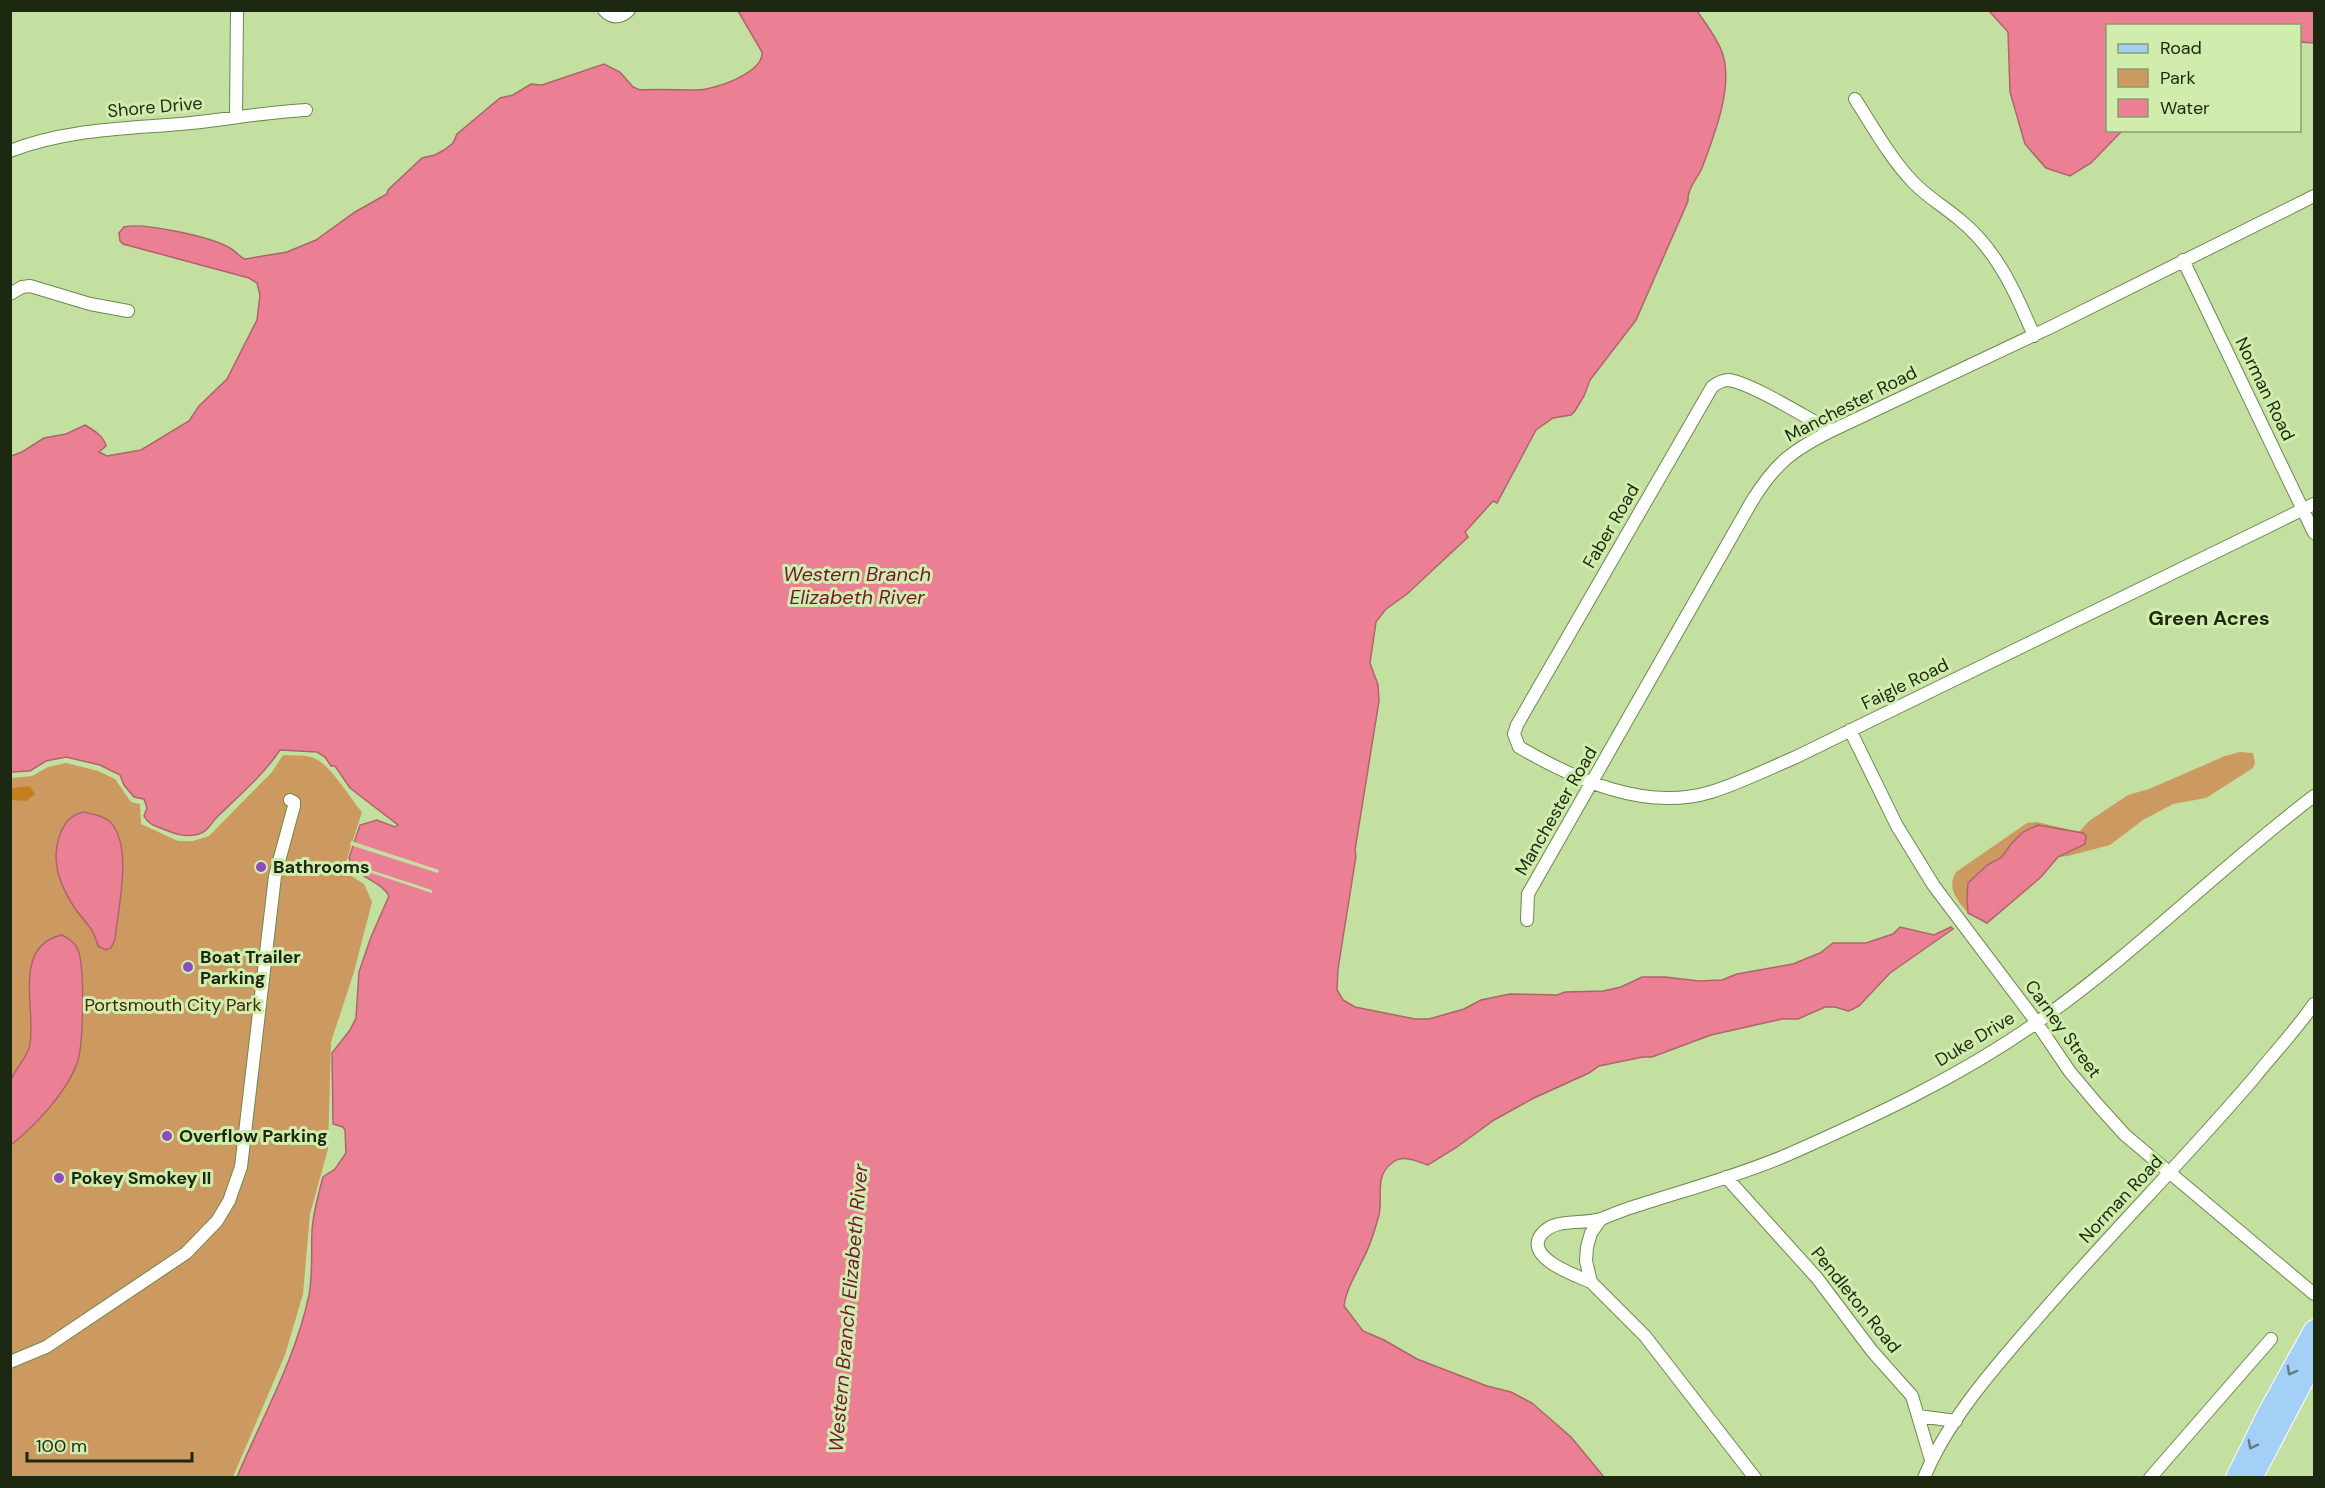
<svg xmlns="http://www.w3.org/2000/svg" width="2325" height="1488" viewBox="0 0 2325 1488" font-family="'DM Sans',sans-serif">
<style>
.green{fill:#cc9960}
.forest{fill:#c67f1f}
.water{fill:#eb7f94;stroke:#ad656c;stroke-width:1.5}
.pier{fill:#c3e0a1}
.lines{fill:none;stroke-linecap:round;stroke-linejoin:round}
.minor-casing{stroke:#6e884d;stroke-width:14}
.primary-casing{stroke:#fff;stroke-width:22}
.minor{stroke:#fff;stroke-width:12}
.primary{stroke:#a4d0f8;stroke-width:20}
.oneway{stroke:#607c84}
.poi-dot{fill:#8e4abf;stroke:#d0edae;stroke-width:2}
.labels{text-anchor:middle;stroke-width:6;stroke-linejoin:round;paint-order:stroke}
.street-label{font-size:18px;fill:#1d2810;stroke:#d0edae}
.poi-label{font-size:18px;font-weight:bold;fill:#1d2810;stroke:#d0edae;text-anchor:start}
.park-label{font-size:18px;fill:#442801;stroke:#d0edae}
.water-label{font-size:20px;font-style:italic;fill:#751433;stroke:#d0edae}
.neighbourhood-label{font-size:20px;font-weight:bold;fill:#1d2810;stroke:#d0edae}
</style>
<rect width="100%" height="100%" fill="#c3e0a1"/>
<!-- green -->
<path class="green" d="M2240,752L2253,753L2255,763L2253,768L2206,798L2173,804L2143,820L2110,845L2068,856L2058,857L2085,844H2011L2002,857L1996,859L1967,897L1968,913C1958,901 1946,889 1956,872L2027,823L2037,822L2079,832L2089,821L2128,795L2149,789L2225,756Z
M283,755C293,756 308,754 316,759C331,766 350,798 362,812L345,865L348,874L364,884L372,902L354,972L331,1042L328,1149L310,1214L303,1294L285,1355L233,1477H11V778L32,776L48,767L66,763L98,771L115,779L131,802L140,804L141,824L178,841H193L209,836L272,772Z"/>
<!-- forest -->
<path class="forest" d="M30,786L35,794L26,801L11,800V788Z"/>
<!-- water -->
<path class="water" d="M738,11H1697C1706,24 1718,39 1723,55C1733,88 1714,136 1702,168C1697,179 1687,189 1688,201L1636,320L1590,380L1584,396L1575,411L1571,415L1553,418L1536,430L1497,503L1493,501L1465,532L1468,537L1407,594L1385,610L1376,622L1370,663L1378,685L1379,701L1355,850L1356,856L1338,969L1337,990L1343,1000L1355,1007L1415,1019H1429L1464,1009L1481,1000L1510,994L1557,995L1565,992L1603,991L1621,987L1642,977H1665L1699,981L1722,980L1737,974L1793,964L1820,953L1833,943H1866L1893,934L1900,927L1934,935L1951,927L1953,929L1890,973L1859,1006L1851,1010L1848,1011L1835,1007H1825L1798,1019H1782L1711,1035L1652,1057H1643L1599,1066L1589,1073L1534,1098L1494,1120L1457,1147L1428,1165C1416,1161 1403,1154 1392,1163C1374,1176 1383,1197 1379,1215C1375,1230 1369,1249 1361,1263C1354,1278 1346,1290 1344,1306L1363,1331L1384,1340L1417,1359L1487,1386L1511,1392L1532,1403L1571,1437L1604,1477H237C262,1418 296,1358 309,1295C313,1274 311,1252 312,1231C313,1213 318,1195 323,1177L335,1169L346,1153L345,1130L343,1127L333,1124L332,1053L350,1030L356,1018L359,972L371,937L389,896C381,880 353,877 349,858L360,825L377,820L395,827L398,825L350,788L335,766H331L325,757L317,752L280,750C264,774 240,795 219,815C212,821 208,832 199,834C186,838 175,834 163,829C155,826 148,824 144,816L147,808L144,799L134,797L124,785L120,775L100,765L66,757L46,761L30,771L11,772V456L22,452L44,438L66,434L85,425C93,430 104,436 106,446L99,452L107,456L141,450L189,421L199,406L227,379L257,320L260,295L257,283L249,278L123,244L120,241L119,233L124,227C143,222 212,237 230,248C236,251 239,257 245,259L287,252L316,240L355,212L387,194L388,190L422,158L435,155L444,150L453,143L457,134L500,98L513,95L531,84L542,85L604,64L620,72L633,87L640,90C659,89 678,90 697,90C714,90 764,73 762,52Z
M1989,11H2314V43L2300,42V26H2108V130L2122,131L2091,163L2070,176L2046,168L2025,144L2010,92L2008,32Z
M83,812C92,814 102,815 109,821C134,844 118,908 115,939L111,948L106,950L98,946C93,926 84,922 74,907C60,885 51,863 59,837C64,823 69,816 83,812Z
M2038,825L2083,833L2086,836L2085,844L2058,857L2041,877L1987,923L1968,913L1967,897L1968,883L1987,865L2002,857L2011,844L2023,832Z
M62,935C67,938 73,941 76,946C86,959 83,1043 78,1060C69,1090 35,1126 11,1145C10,1133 8,1089 11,1080C15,1068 28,1058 30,1044C36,1008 12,946 62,935Z"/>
<!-- pier -->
<path class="pier" d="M351,841L439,870L438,873L350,845Z
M346,862L432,890V893L347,865Z"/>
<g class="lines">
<!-- minor casing -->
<g class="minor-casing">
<path id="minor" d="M604,10C612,19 621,18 629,10
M1855,99C1873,127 1890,158 1913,182C1927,197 1945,207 1960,220C1997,250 2016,293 2034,336
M236,117L237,10
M10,151C69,128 130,129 191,123C229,119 267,112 306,110
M2183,260L2314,533
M10,294L22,287L30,286L90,304L128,311
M1831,431C1807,418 1753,384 1729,380C1722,380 1717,383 1712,387L1517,725L1514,734L1519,747C1574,779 1645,812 1711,792C1740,783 1768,769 1796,757L2314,504
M1850,730L1897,826L1934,886L2032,1016L2070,1072L2097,1104L2125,1135L2314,1294
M1527,920L1528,894L1752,501C1775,464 1791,451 1831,431L2051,327L2314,196
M1726,1177L1817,1278L1872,1351L1912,1396L1931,1460
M1601,1219L1591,1233L1587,1247L1586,1261L1591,1282L1645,1336L1755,1478
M1591,1282C1577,1276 1524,1258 1541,1235C1554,1217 1583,1225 1601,1219C1612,1215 1622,1210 1633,1207C1685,1190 1738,1176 1787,1155C1873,1117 1959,1077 2036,1023C2134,955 2219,868 2314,796
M10,1362L46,1347L186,1253L217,1221L229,1201L241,1167L275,876L294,806V802L290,800
M1918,1416L1956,1421
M1924,1478C1946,1422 1995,1367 2034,1322C2105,1239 2183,1161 2254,1078C2274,1053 2296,1030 2314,1004
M2150,1478L2271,1339"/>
</g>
<!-- primary casing -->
<g class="primary-casing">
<path id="primary" d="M2236,1478L2268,1413L2314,1330
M2252,1478L2314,1360"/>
</g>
<!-- minor -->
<use href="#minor" class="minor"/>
<!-- primary -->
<use href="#primary" class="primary"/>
</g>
<!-- one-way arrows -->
<defs><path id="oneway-chevron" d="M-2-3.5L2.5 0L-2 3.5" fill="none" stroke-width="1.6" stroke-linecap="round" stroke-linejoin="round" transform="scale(1.5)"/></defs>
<g class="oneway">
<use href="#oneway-chevron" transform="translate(2291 1371) rotate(119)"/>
<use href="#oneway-chevron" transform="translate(2252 1445) rotate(117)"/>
</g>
<!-- markers -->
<g class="poi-dot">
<circle cx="261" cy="867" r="6"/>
<circle cx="188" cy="967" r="6"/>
<circle cx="167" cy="1136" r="6"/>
<circle cx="59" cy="1178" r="6"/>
</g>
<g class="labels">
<!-- street labels -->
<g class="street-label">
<text transform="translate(155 107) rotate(-5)" y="6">Shore Drive</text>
<text transform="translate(2265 389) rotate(64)" y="6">Norman Road</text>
<text transform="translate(1851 404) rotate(-27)" y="6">Manchester Road</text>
<text transform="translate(1611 526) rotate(-60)" y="6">Faber Road</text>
<text transform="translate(1905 684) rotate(-26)" y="6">Faigle Road</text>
<text transform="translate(1556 811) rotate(-60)" y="6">Manchester Road</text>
<text transform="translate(2063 1029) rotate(54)" y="6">Carney Street</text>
<text transform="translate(1975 1039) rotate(-31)" y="6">Duke Drive</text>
<text transform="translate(2121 1199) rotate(-47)" y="6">Norman Road</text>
<text transform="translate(1856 1300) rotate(51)" y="6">Pendleton Road</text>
</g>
<!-- poi labels -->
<g class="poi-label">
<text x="273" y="873">Bathrooms</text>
<text x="200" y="963">Boat Trailer<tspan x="200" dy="21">Parking</tspan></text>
<text x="179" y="1142">Overflow Parking</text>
<text x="71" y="1184">Pokey Smokey II</text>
</g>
<!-- park labels -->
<g class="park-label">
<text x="173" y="1011">Portsmouth City Park</text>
</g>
<!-- water labels -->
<g class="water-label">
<text x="857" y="581">Western Branch<tspan x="857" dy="23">Elizabeth River</tspan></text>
<text transform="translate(848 1308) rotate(-85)" y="7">Western Branch Elizabeth River</text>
</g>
<!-- neighbourhood labels -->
<g class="neighbourhood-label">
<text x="2209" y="625">Green Acres</text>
</g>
</g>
<!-- border -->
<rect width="2325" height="1488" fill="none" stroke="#1d2810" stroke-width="24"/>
<!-- legend -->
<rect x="2106" y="24" width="195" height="108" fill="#d0edae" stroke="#889e6f" stroke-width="1.5"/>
<rect x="2118" y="44" width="30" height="9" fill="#a4d0f8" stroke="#889e6f" stroke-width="1.5"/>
<text x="2160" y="54" font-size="18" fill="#1d2810">Road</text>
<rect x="2118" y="69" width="30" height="18" fill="#cc9960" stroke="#889e6f" stroke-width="1.5"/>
<text x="2160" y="84" font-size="18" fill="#1d2810">Park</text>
<rect x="2118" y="99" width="30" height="18" fill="#eb7f94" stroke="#889e6f" stroke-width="1.5"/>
<text x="2160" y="114" font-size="18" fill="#1d2810">Water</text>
<!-- scale -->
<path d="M27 1452v9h165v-9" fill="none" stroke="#1d2810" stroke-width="3"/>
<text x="36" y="1452" font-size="18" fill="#1d2810" stroke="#d0edae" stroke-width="4.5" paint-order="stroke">100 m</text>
</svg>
